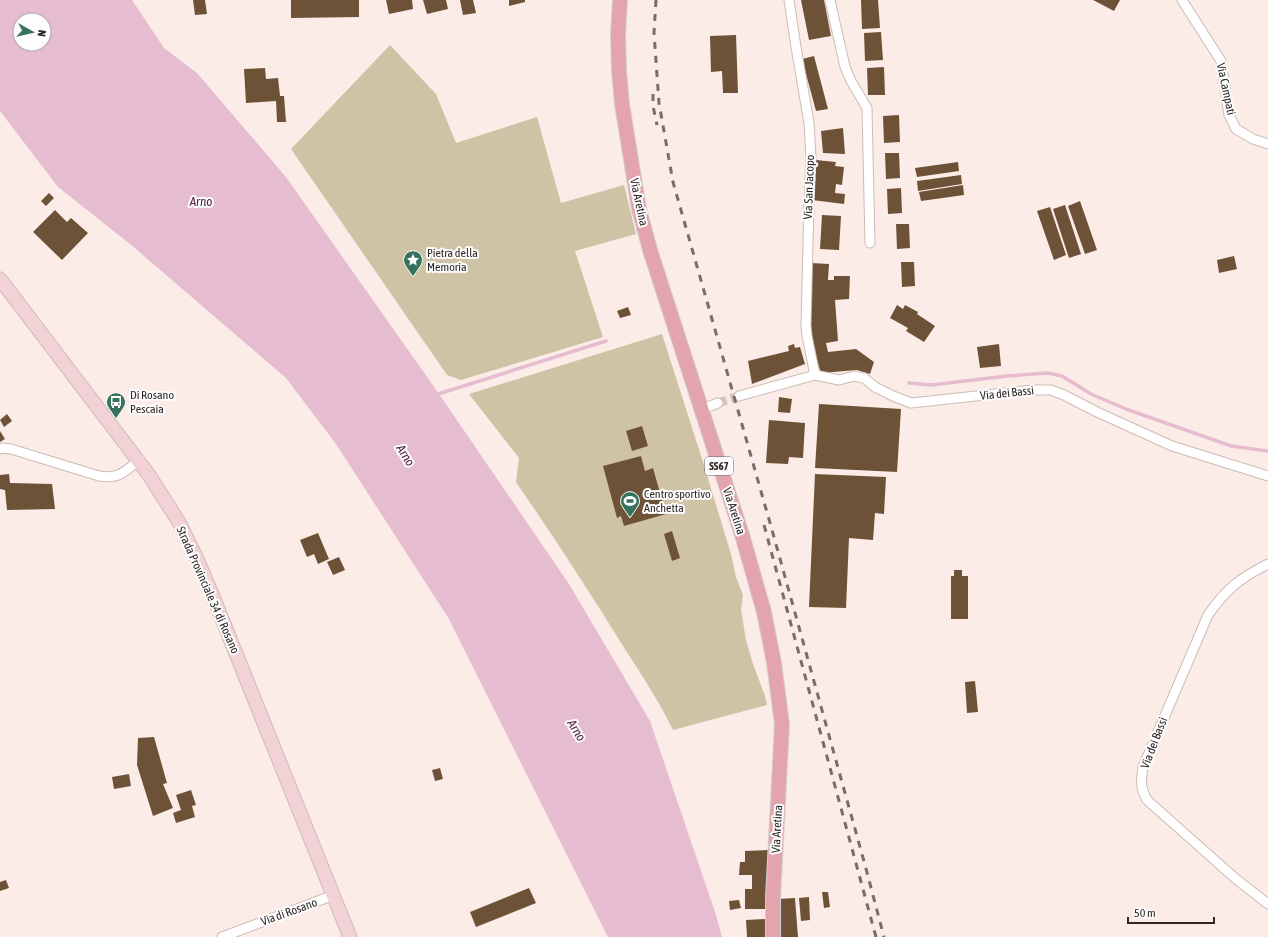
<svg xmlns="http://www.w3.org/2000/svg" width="1268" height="937" viewBox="0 0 1268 937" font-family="'Asap Condensed',sans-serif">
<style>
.green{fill:#cfc3a5}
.water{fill:#e6bcd1;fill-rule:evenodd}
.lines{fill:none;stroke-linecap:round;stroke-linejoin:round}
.stream{stroke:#e6bcd1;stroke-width:3.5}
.building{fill:#6e5238}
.street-tunnel{stroke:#d3c5c0;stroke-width:9;stroke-dasharray:9 4.5;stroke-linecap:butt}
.street-casing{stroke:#cebbb4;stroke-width:11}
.secondary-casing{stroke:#cebbb4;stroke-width:15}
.primary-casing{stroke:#d1cfcf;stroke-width:16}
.street{stroke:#fff;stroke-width:9}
.secondary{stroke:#f2d2d6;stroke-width:13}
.primary{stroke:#e4a4ad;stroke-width:14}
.rail{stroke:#786d6a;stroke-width:3;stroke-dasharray:7 7;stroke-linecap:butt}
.labels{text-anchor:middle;stroke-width:4;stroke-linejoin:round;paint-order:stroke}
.shield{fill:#fdfdfd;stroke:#6d6766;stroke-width:1}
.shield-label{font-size:11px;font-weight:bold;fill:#2f2725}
.street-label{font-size:12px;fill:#2f2725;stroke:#fdfdfd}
.poi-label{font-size:12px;fill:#2f2725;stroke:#fdfdfd;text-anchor:start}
.water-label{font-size:13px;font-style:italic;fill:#582542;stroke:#fdfdfd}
</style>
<rect width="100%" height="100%" fill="#fcece7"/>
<!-- green -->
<path class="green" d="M390,45L436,94L456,143L537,117L561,203L624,185L636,234L575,251L603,337L461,380L447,375L291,149Z
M662,334L703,462L731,554L736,577L743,595L741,610L746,640L753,664L765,696L767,705L673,730C659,701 641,674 623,646C589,591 553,536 516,482L519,458L469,394Z"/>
<!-- water -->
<path class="water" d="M0,0H132L164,48L197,73L286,177L437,391L569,584L650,721L716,915L722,937H608L449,619L336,444L286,378L130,244L58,187L0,111ZM20,20H44V44H20Z"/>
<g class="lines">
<!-- stream -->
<path class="stream" d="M909,383L931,385L1007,376L1048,373L1062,376L1091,394L1126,409L1231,446L1268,451
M435,395L606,341"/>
</g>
<!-- building -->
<path class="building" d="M193,0H205L207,14L195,15Z
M291,0H359V17L291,18Z
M386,0H412L413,9L389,14Z
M423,0H446L448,9L427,14Z
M460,0H473L476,13L463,15Z
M509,0H525V2L509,6Z
M801,0H824L831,36L809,40Z
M861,0H878L880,28L862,29Z
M1093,0H1120L1114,11Z
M881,32L883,60L865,61L864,33Z
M736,35L738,93H723L722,71L711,72L710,36Z
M814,56L828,109L816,111L802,59Z
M884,67L885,95H868L867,68Z
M265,68L266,79L278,78L280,96H284L286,122H277L276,101L246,103L244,69Z
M899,115L900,142L884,143L883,116Z
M843,128L845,154L823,153L821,131Z
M885,153H899L900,178L886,179Z
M816,160L836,162L835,166L844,167L842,185L836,184L835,193L845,194L844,204L812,200Z
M958,162L959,171L917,177L915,168Z
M961,175L962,184L918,191L917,181Z
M963,185L964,195L921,201L919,192Z
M901,188L902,213L888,214L887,189Z
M49,193L54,198L46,206L41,201Z
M1080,201L1097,250L1085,254L1068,206Z
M1065,205L1081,254L1069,258L1053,209Z
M1050,207L1066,255L1054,260L1037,211Z
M55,210L67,222L71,218L88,233L62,260L33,232Z
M822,215L841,216L839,250L820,249Z
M896,224H909L910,248L897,249Z
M1234,256L1237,269L1219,273L1217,260Z
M901,262H914L915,286L902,287Z
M811,263L829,264L828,280H834V276H850L849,299L835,300L838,341L826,343L828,352L856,349L874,362L870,374L857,370L821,373L809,335Z
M897,305L903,309L905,305L918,312L917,314L935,326L924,342L906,331L908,328L890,318Z
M628,307L631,315L620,318L617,311Z
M794,344L795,348L800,347L805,364L752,384L748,361L789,351L788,346Z
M999,344L1001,366L980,368L977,347Z
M779,397L792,399L790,413L778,412Z
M819,404L901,409L897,472L815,468Z
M7,414L12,421L4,427L0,420Z
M769,420L805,423L803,458L789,457L788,464L766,463Z
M642,426L648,446L632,451L626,431Z
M0,431L5,439L0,442Z
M641,456L645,471L653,468L666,514L624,526L621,516L617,518L603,466Z
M9,474L10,483L52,484L55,509L7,510L5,490L0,489V475Z
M815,474L886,477L884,514L875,513L873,540L849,538L846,608L809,607Z
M672,531L680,558L672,561L664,534Z
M318,533L329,559L318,564L314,554L307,557L300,540Z
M339,557L345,570L333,575L327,562Z
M954,570H962V576H968V619H951V576H954Z
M975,681L978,712L967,713L965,682Z
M154,737L167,783L163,784L173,808L153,816L137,765L138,738Z
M440,768L443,779L435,781L432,770Z
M129,774L131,786L114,789L112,777Z
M191,790L196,805L192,806L195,817L176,823L173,813L181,810L176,795Z
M770,850L768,909H745V889H752V875H739L740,862H745V851Z
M6,880L9,888L0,891V882Z
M529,888L536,903L476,927L470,912Z
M822,892H828L830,907L824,908Z
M809,897L810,920L801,921L799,898Z
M795,898L798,937H778V899Z
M739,900L741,908L730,910L729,901Z
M765,919V937H747L746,920Z"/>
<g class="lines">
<!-- street-tunnel -->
<path class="street-tunnel" d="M718,403L739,396"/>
<!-- street casing -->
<g class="street-casing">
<path id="street" d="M789,0L796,47L809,123L811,158L809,203L806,325L807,336L815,375
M830,0L845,67L851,81L867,108L870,243
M1182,0L1221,61L1229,115L1236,129L1253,139L1268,144
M739,396L815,375L839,380L854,376L864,378L875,387L893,396L911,403L1032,390H1051L1064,395L1097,412L1172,446L1268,476
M702,409L718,403
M0,449L2,448L11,449L99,476C119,479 123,473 138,461
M1268,564C1240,578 1226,589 1208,615L1143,767C1141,781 1140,787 1147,800L1236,879L1268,904
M222,937L334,895"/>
</g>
<!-- secondary casing -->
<g class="secondary-casing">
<path id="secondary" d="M0,279L149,475L180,524L197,559L212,594L350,937"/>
</g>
<!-- primary casing -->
<g class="primary-casing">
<path id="primary" d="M620,0L618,35L619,70L622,104L639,209L650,250L743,538L764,612L774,663L782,724L773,898V937"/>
</g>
<!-- street -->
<use href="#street" class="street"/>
<!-- secondary -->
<use href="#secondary" class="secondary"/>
<!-- primary -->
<use href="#primary" class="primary"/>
<!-- rail -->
<path class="rail" d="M656,0L654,33L659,103L673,182L772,530L865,865L884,937
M653,94V106L657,125
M764,525L876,937"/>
</g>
<!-- icons -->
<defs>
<g id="sight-pin" transform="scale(1)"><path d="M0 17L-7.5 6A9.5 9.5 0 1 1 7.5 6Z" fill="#36725c" stroke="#fdfdfd"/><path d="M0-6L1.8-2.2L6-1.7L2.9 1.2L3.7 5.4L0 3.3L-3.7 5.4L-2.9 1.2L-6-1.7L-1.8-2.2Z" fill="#fff"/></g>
<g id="bus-pin" transform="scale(1)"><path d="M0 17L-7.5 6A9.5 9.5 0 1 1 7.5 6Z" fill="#36725c" stroke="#fdfdfd"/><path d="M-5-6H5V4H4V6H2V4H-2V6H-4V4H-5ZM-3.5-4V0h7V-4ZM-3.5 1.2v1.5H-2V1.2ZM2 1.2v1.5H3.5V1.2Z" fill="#fff"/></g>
<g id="stadium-pin" transform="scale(1)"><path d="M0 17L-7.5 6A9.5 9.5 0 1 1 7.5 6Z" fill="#36725c" stroke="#fdfdfd"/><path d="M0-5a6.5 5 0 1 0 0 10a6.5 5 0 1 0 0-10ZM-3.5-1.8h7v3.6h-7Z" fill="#fff"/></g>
</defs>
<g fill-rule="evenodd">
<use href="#sight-pin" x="413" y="260"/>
<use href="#bus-pin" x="116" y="402"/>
<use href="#stadium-pin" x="630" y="501"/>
</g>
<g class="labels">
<!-- shield labels -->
<rect class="shield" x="705" y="457" width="28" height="18" rx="3"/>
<g class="shield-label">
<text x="719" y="470">SS67</text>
</g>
<!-- street labels -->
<g class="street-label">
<text transform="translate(1226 89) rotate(78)" y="4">Via Campati</text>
<text transform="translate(809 187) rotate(-88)" y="4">Via San Jacopo</text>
<text transform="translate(639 202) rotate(78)" y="4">Via Aretina</text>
<text transform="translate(1007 393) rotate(-6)" y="4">Via dei Bassi</text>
<text transform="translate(734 511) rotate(72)" y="4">Via Aretina</text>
<text transform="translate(208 590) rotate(66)" y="4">Strada Provinciale 34 di Rosano</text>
<text transform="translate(1154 743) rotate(-69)" y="4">Via dei Bassi</text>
<text transform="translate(777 829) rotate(-87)" y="4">Via Aretina</text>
<text transform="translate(289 912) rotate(-20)" y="4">Via di Rosano</text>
</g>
<!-- poi labels -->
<g class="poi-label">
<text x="427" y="257">Pietra della<tspan x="427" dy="14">Memoria</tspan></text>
<text x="130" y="399">Di Rosano<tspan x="130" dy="14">Pescaia</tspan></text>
<text x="644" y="498">Centro sportivo<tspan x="644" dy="14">Anchetta</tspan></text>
</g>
<!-- water labels -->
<g class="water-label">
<text x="201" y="206">Arno</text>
<text transform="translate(406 455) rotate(58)" y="5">Arno</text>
<text transform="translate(577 730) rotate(58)" y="5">Arno</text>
</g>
</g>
<!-- north arrow -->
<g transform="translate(32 32) rotate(98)"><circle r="19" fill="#fdfdfd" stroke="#aba7a7"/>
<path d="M0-3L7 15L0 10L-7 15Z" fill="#36725c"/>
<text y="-6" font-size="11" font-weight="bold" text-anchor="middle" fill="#2f2725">N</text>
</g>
<!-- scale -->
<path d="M1128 917v6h86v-6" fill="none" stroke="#2f2725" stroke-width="2"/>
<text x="1134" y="917" font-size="12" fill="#2f2725" stroke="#fdfdfd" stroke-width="3" paint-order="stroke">50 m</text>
</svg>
